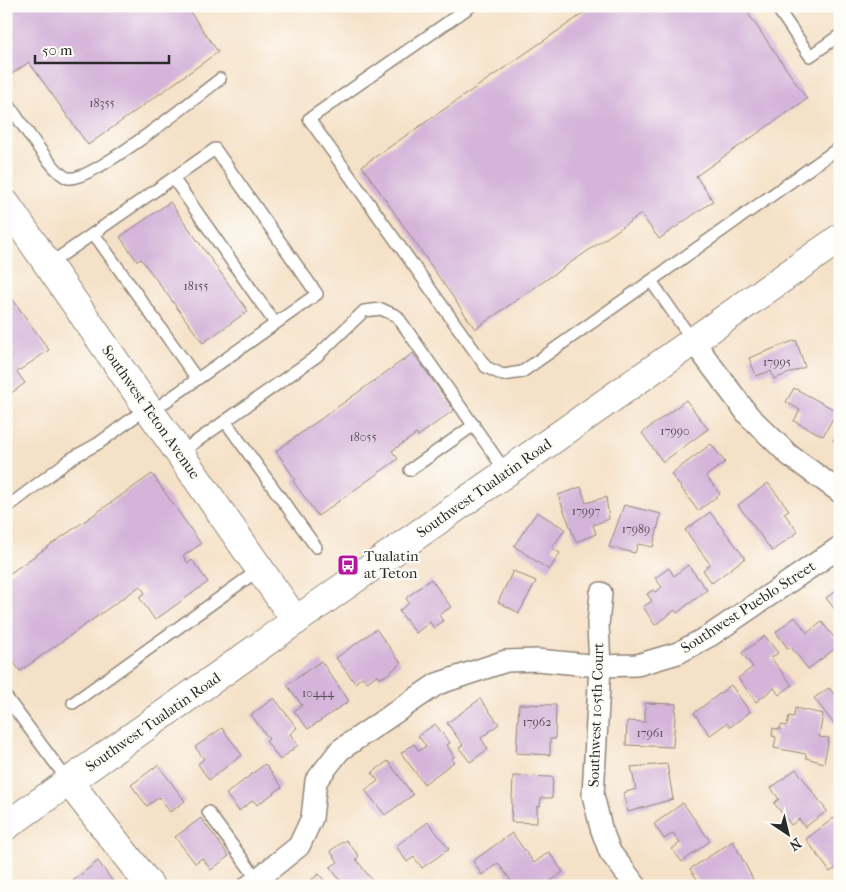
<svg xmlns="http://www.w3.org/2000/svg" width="846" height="892" viewBox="0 0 846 892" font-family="'IM FELL French Canon',serif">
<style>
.building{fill:#d4b4d9}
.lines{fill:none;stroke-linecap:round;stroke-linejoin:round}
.lane-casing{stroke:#908679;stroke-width:14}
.street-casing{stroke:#908679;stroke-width:24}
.secondary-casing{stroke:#908679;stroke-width:30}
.lane{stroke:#fff;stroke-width:11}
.street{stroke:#fff;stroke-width:21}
.secondary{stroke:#fff;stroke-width:28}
.labels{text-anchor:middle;stroke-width:4.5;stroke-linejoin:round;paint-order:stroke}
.number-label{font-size:12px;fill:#554d56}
.street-label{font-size:15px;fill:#2b2b2b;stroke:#fdfcf7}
.poi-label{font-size:15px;fill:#2b2b2b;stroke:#fdfcf7;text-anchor:start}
</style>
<rect width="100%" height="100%" fill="#fdfcf7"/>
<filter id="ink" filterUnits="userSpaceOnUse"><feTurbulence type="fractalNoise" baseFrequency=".02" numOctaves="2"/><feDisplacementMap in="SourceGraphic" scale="10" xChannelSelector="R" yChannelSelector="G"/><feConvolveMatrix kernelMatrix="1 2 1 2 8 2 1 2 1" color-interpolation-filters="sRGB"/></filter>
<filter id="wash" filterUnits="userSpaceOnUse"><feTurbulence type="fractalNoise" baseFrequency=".0096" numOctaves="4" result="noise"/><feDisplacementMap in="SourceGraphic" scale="20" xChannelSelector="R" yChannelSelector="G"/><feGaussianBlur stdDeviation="1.12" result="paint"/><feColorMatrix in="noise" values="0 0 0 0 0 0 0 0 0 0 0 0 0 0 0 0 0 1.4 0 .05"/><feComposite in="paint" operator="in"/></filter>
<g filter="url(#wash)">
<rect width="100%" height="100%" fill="#f5e1c7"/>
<g id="blocks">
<!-- building -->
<path class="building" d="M6,6H186L218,52L88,145L29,62L6,78Z
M594,6H743L807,99L696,176L713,201L659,239L641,214L475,329L362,166Z
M170,202L248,311L203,343L141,259L137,261L120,237Z
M6,290L49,350L17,372L25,383L6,397Z
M796,340L805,367L774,379L771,371L756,376L749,358Z
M413,353L454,410L418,436L416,434L392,451L398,459L318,516L293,481L295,479L276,451Z
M794,388L837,411L823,436L794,421L800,410L786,402Z
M686,400L708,429L663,462L642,433Z
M840,431V448L833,440Z
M711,444L725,462L706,476L720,494L698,511L671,474Z
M152,474L201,544L183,556L188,563L192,560L208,582L155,620L139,597L145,593L140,586L20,671L6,652V576Z
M768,483L789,510L784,513L798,532L772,551L738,505Z
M581,487L586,503L606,497L609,519L593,525L596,534L576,542L558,495Z
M624,505L661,514L653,547L638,544L635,553L609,547Z
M537,512L565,529L552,548L560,553L549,570L514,546Z
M710,512L745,558L712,583L703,570L710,564L685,530Z
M688,565L707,590L677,613L675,610L655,625L643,607L652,601L647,594L653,590L655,592L662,587L655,578L669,568L674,576Z
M513,571L536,581L519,613L498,602Z
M431,579L451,607L439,615L443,621L434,628L430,622L416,633L399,611L409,603L406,598Z
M840,588V616L826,598Z
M795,617L807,633L822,622L840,645L808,669L791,647L788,649L776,632Z
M376,629L401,663L387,675L380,678L377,675L367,682L362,677L355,683L336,658Z
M765,636L778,653L771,658L792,685L779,695L774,688L756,702L738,678L753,667L742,653Z
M321,661L349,701L308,729L294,711L302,705L287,685Z
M731,685L750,712L730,727L727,723L710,735L694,713Z
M829,688L834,694L840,689V720L834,724L814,698Z
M274,698L297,728L290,734L298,745L280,760L266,741L269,739L251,715Z
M480,699L499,724L481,738L488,749L470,762L459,748L463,745L447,723Z
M645,703L676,704L673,747L626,745L627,721L645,722Z
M519,704L556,705L555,739H550V755L516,753Z
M795,708L823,714L819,737L829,738L824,763L806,758V754L774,748L776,737L772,736L773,728L780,730L781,725L787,726L789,716L794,717Z
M435,724L450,743L447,745L454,757L451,760L454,762L424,784L401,753L414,744L419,751L426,746L418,736Z
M222,728L242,755L209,780L198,764L204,759L195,747Z
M388,761L413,795L385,815L365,790L378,781L372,773Z
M265,764L282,787L257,805L253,800L239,811L226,794Z
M667,764L673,799L628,812L623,793L636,789L631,767Z
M158,765L185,801L170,812L159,797L147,806L131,785Z
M796,769L827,811L805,827L799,819L791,825L774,803L779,799L771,788Z
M513,776L553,777L552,798H541L540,806L537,807V823L511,822Z
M683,803L710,841L682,862L672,849L680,843L673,833L664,839L654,824Z
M201,818L229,856L211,870L202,858L195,863L175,837Z
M834,818L840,825V865L830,872L806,839Z
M428,822L449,849L422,868L414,857L407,862L396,846Z
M512,833L534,863L549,852L563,872L544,886H515L498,863L482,875L473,861Z
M346,840L359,856L356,859L374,883L371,886H344L330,867L338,862L330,851Z
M733,841L755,883L751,886H717L716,884L712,886H702L690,869Z
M98,861L116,886H66Z
M319,874L328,886H303Z"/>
</g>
</g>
<g filter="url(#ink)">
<use href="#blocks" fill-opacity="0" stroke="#908679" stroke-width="1"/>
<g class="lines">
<!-- lane casing -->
<g class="lane-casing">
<path id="lane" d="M471,6L309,119L486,367L503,375L522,372L840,147
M776,6L810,56L840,35
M6,101C17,116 53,174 68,178C91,183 198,96 220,79
M173,178L275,323
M94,234L197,379
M48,265L215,149L317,294L151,412
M651,281L693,341
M225,421L316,547
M180,453L317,356L364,311L381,309L397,316L506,472
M410,470L474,425
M6,508L72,458L99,443L148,407
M6,697L69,782
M73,703L260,569
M208,812L257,879"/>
</g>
<!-- street casing -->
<g class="street-casing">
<path id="street" d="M693,341L749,416L789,455L840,492
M601,593L598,625L600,666L593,795L601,828L610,852L636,886
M249,886L299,846L312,818L316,781L340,750L437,684L506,661L537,660L600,666L637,665L678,653L711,635L840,547"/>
</g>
<!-- secondary casing -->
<g class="secondary-casing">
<path id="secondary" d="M6,204L296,621
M69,782L150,886
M6,826L356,578L840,238"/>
</g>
<!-- lane -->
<use href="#lane" class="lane"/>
<!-- street -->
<use href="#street" class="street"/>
<!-- secondary -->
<use href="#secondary" class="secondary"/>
</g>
</g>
<!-- icons -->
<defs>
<g id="bus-square" transform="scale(1.125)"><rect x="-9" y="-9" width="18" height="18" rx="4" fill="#b5179e" stroke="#fdfcf7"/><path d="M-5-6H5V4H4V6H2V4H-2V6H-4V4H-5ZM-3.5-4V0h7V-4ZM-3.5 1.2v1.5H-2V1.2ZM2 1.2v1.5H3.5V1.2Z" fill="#fff"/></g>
</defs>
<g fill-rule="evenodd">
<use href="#bus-square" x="348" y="565"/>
</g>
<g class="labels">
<!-- number labels -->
<g class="number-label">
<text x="102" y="107">18355</text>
<text x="196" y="290">18155</text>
<text x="777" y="366">17995</text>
<text x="675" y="435">17990</text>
<text x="363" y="441">18055</text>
<text x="586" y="515">17997</text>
<text x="636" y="533">17989</text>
<text x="318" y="697">10444</text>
<text x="537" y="726">17962</text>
<text x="650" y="737">17961</text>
</g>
<!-- street labels -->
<g class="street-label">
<text transform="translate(151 412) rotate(55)" y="5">Southwest Teton Avenue</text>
<text transform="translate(484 488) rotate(-35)" y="5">Southwest Tualatin Road</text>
<text transform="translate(748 607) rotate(-33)" y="5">Southwest Pueblo Street</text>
<text transform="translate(596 715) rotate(-88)" y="5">Southwest 105th Court</text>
<text transform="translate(153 722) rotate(-35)" y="5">Southwest Tualatin Road</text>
</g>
<!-- poi labels -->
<g class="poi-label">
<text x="364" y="561">Tualatin<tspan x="364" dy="17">at Teton</tspan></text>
</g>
</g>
<!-- margin -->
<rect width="846" height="892" fill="none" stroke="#fdfcf7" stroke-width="25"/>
<!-- north arrow -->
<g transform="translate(788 834) rotate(145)" stroke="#fdfcf7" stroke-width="4" paint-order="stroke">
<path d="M0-4L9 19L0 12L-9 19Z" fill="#2b2b2b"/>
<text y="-8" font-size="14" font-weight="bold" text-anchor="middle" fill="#2b2b2b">N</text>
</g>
<!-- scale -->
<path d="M35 55v8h134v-8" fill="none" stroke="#2b2b2b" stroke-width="2.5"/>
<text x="42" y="55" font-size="15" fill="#2b2b2b" stroke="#fdfcf7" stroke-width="4" paint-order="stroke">50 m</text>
</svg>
